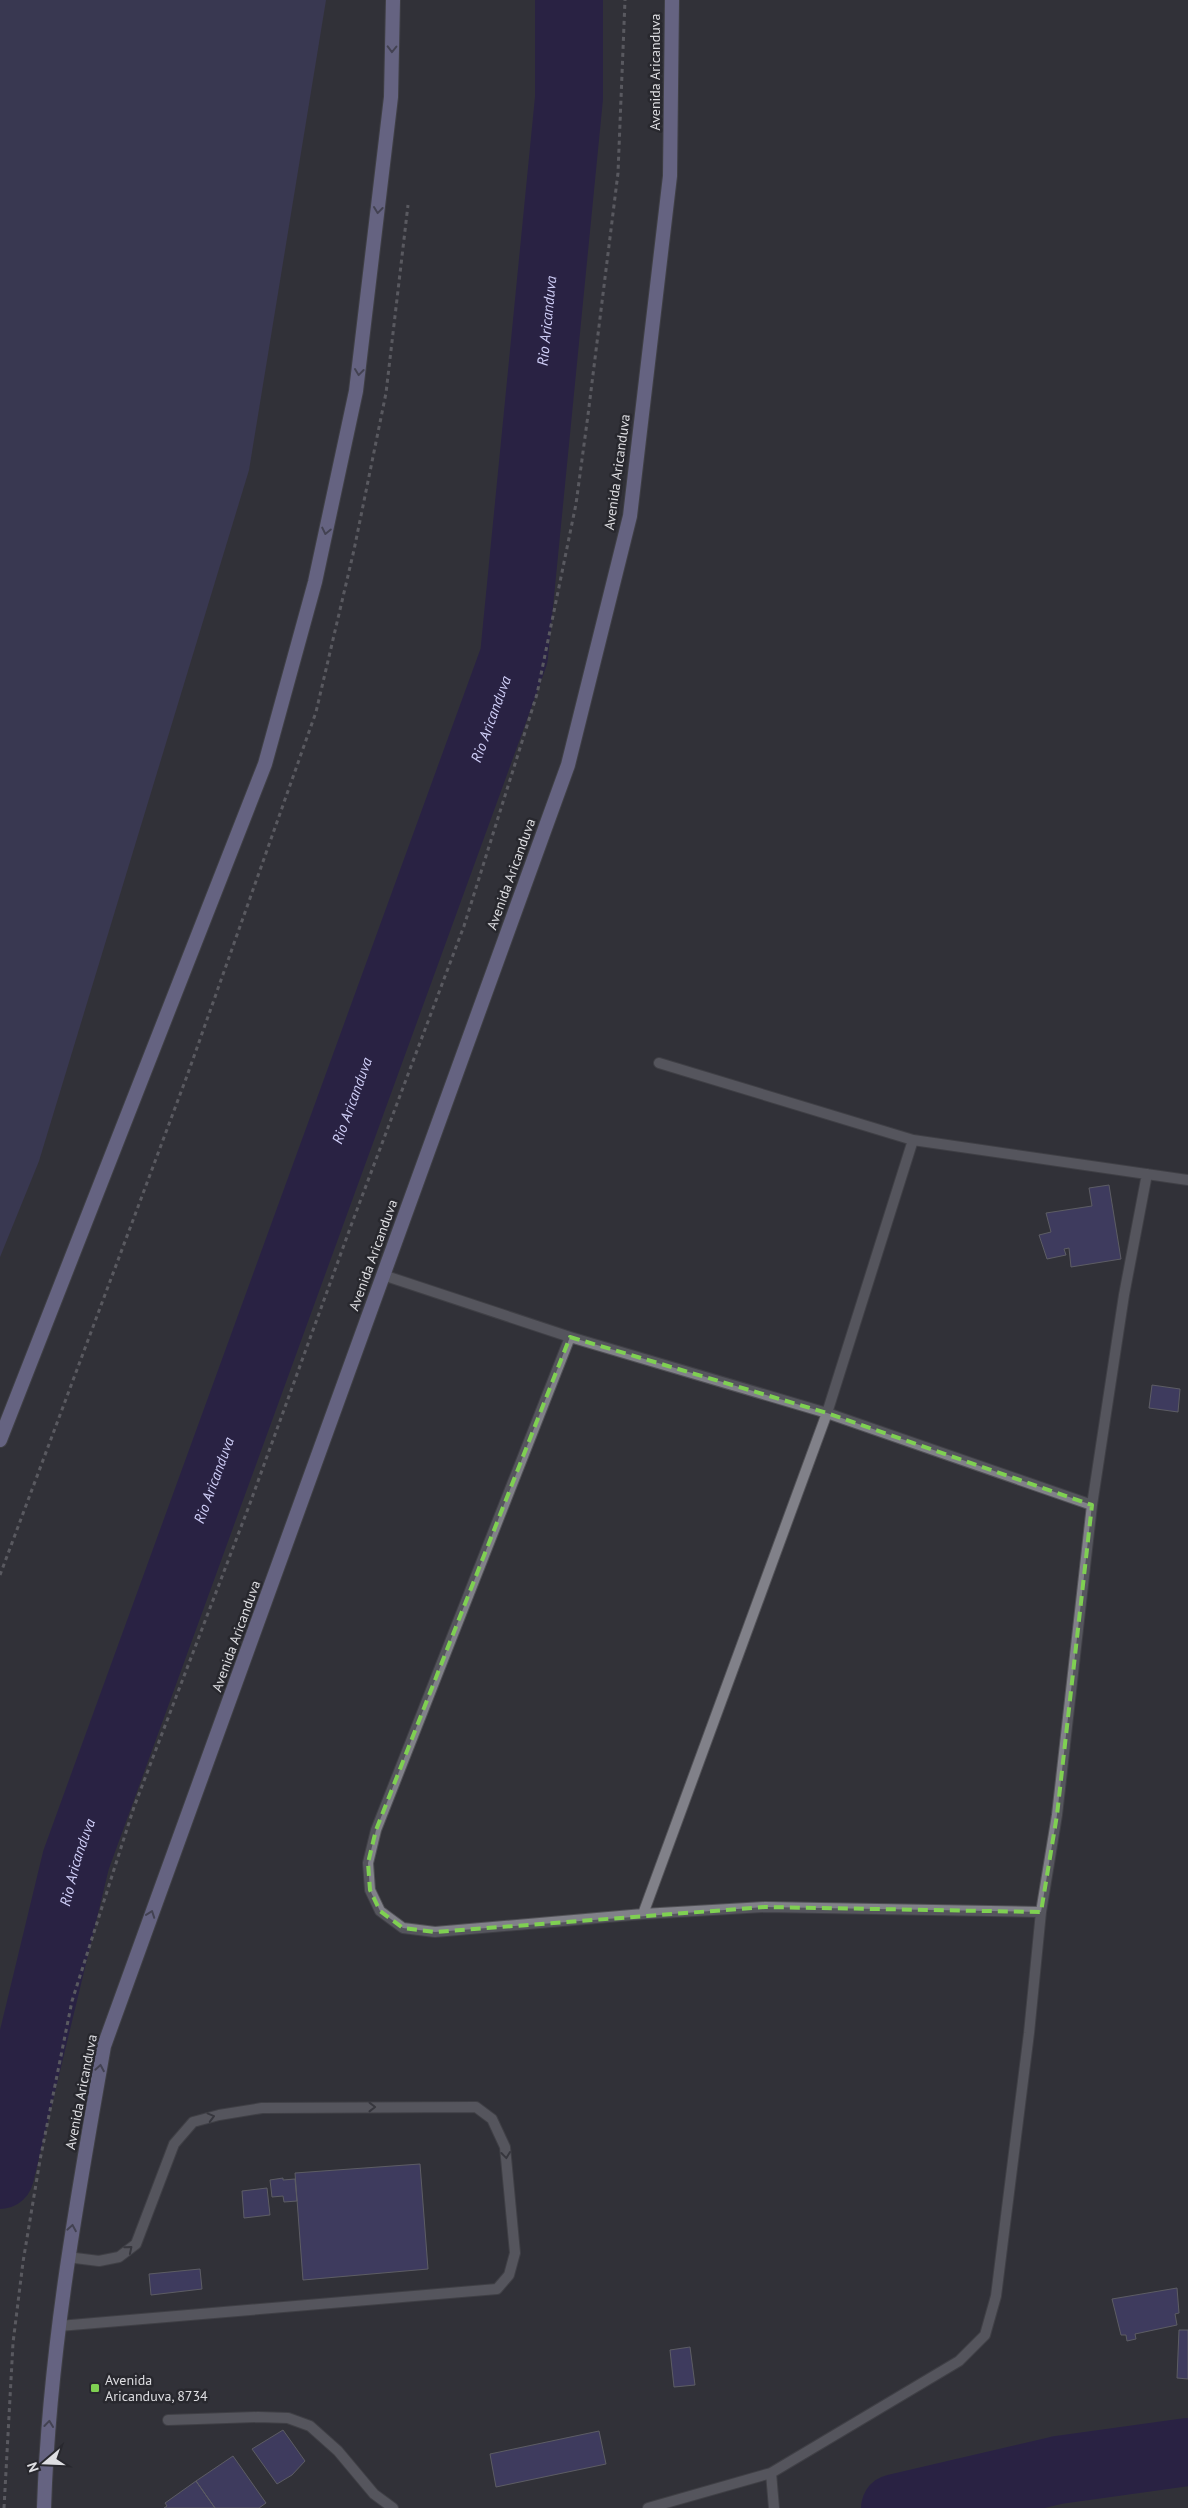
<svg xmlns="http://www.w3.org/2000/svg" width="1188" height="2508" viewBox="0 0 1188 2508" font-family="'PT Sans',sans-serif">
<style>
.green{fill:#444070}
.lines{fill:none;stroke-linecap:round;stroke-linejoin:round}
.river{stroke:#201151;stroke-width:68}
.building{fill:#4f488c;stroke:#919199}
.service-casing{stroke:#515156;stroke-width:12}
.minor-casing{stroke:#515156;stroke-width:12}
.trunk-casing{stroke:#515156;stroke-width:16}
.path{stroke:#8b8b90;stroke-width:3;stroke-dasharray:4 4;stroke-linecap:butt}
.service{stroke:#818189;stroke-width:10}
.minor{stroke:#818189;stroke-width:10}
.trunk{stroke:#a4a1d9;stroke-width:14}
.oneway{stroke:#5a5872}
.oneway2{stroke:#3e3e45}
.marked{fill:none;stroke:#7fd052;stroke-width:4;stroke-dasharray:10 6;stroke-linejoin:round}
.poi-dot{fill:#7fd052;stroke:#28282e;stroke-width:2}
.labels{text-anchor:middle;stroke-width:5;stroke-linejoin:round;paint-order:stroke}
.street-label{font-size:14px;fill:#dedee2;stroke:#28282e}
.poi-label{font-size:14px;fill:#dedee2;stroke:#28282e;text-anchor:start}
.water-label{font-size:15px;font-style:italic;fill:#d0cff8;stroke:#28282e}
</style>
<rect width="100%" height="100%" fill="#323238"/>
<!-- green -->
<path class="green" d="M0,0H326L249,470L39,1161L0,1257Z"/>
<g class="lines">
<!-- river -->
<g class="river">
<path id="s1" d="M0,2175L76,1860L514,656L569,98V0"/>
<path d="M895,2508L1058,2470L1188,2452"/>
</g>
</g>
<!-- building -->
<path class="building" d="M1109,1185L1121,1259L1071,1267L1069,1248L1064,1249L1066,1255L1047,1259L1039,1235L1051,1232L1046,1213L1092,1206L1089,1188Z
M1152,1385L1180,1389L1178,1412L1149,1408Z
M420,2164L428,2269L303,2280L295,2173Z
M283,2178V2180L295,2179L297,2201L284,2202L283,2196L272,2197L270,2180Z
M267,2188L270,2215L244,2218L242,2191Z
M200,2269L202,2289L151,2295L149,2274Z
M1177,2288L1179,2313L1175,2314L1177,2325L1135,2334L1136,2339L1127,2341L1126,2335H1121L1112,2299Z
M1179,2330H1188V2379L1177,2378Z
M690,2347L695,2385L674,2387L670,2350Z
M283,2430L305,2461L292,2475L277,2484L252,2449Z
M599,2431L606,2464L496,2487L490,2454Z
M233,2456L266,2503L259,2508H215L196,2481Z
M196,2481L215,2508H164L167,2506L165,2503Z"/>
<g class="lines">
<!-- service casing -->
<g class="service-casing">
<path id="service" d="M59,2326L497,2289L509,2275L515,2253L505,2147L492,2119L476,2107L262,2108L219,2115L193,2122L174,2144L136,2244L119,2257L99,2261L67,2257"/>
</g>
<!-- minor casing -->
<g class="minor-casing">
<path id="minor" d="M659,1063L913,1140L1188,1180
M383,1275L570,1337L827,1413L1092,1505
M570,1337L376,1830L368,1863L370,1890L380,1911L403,1928L435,1932L643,1914L765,1907L1041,1912
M643,1914L827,1413L913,1140
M168,2420L258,2417L288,2418L310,2426L338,2451L374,2494L393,2508
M771,2473L774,2508
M648,2508L771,2473L959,2361L985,2335L996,2296L1029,2033L1041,1912L1057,1815L1092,1505L1124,1295L1147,1174"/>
</g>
<!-- trunk casing -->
<g class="trunk-casing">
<path id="trunk" d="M0,1440L265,764L315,582L356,391L391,97L393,0
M44,2508C49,2352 77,2199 104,2046L568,765L630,516L670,176L672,0"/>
</g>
<!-- path -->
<path class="path" d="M0,1575L187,1076L316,712L354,550L386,393L408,205
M4,2508L13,2343L23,2262L40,2160L72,2001L134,1807L249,1506L352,1223L464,926L537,694L576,504L588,415L618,173L625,0"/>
<!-- service -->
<use href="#service" class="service"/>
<!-- minor -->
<use href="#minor" class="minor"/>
<!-- trunk -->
<use href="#trunk" class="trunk"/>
</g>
<!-- one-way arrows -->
<defs><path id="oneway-chevron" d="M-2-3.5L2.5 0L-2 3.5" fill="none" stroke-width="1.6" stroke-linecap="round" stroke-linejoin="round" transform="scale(1.25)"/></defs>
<g class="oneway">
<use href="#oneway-chevron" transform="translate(392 49) rotate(91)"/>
<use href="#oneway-chevron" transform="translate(378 210) rotate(97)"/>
<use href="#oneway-chevron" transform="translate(359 372) rotate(97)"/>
<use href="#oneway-chevron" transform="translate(326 531) rotate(102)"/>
<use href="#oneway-chevron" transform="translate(151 1914) rotate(-70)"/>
<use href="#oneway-chevron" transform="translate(100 2068) rotate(-80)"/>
<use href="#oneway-chevron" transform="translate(72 2228) rotate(-80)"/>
<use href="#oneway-chevron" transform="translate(49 2424) rotate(-84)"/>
</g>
<g class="oneway2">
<use href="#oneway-chevron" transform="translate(372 2107)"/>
<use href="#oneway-chevron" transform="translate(211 2117) rotate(-15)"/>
<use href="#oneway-chevron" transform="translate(506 2155) rotate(83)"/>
<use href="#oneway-chevron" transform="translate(129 2249) rotate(-40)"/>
</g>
<!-- marked area -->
<path d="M0 0H1188V2508H0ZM570,1337L827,1413L1092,1505L1057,1815L1041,1912L765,1907L435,1932L403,1928L380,1911L370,1890L368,1863L376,1830Z" fill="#323238" fill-opacity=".55" fill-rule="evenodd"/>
<path class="marked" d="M570,1337L827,1413L1092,1505L1057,1815L1041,1912L765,1907L435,1932L403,1928L380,1911L370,1890L368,1863L376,1830Z"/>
<!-- markers -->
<rect class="poi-dot" x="90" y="2383" width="10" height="10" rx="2.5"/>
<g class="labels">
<!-- street labels -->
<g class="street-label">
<text transform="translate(655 72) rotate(-90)" y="5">Avenida Aricanduva</text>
<text transform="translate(617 472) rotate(-82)" y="5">Avenida Aricanduva</text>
<text transform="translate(511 874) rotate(-70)" y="5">Avenida Aricanduva</text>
<text transform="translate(373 1255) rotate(-70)" y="5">Avenida Aricanduva</text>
<text transform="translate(236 1636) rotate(-70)" y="5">Avenida Aricanduva</text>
<text transform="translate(81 2092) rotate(-79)" y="5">Avenida Aricanduva</text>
</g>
<!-- poi labels -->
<g class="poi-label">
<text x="105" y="2385">Avenida<tspan x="105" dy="16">Aricanduva, 8734</tspan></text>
</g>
<!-- water labels -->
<g class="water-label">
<text dy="5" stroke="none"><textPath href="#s1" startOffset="1942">Rio Aricanduva</textPath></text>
<text dy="5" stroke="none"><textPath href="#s1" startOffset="1538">Rio Aricanduva</textPath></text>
<text dy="5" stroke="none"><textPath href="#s1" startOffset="1132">Rio Aricanduva</textPath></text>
<text dy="5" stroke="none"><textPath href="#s1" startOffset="728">Rio Aricanduva</textPath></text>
<text dy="5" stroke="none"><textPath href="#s1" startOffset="322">Rio Aricanduva</textPath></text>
</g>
</g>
<!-- north arrow -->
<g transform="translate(45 2463) rotate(251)" stroke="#28282e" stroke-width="4" paint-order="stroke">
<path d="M0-4L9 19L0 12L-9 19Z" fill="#dedee2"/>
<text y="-8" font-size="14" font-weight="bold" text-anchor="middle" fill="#dedee2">N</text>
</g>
</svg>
